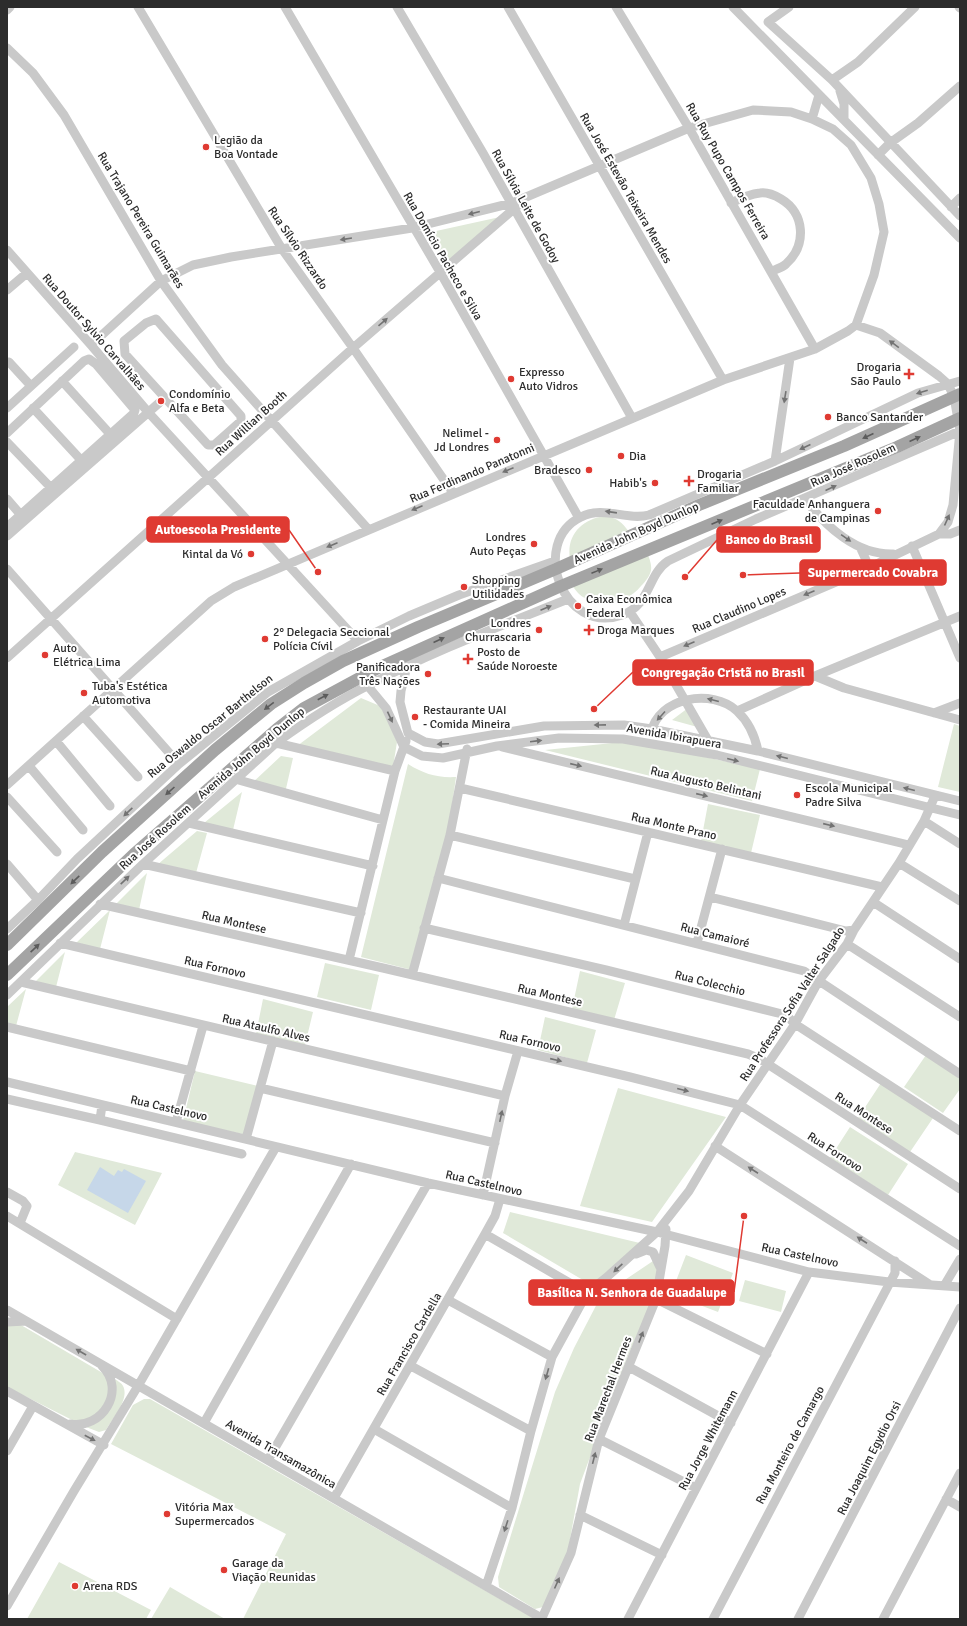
<svg xmlns="http://www.w3.org/2000/svg" width="967" height="1626" viewBox="0 0 967 1626" font-family="Signika,sans-serif">
<style>
.green{fill:#e0e9d9}
.water{fill:#c6d7e9}
.lines{fill:none;stroke-linecap:round;stroke-linejoin:round}
.minor{stroke:#c9c9c9;stroke-width:9}
.major{stroke:#a4a4a4;stroke-width:12}
.oneway{fill:#737373}
.oneway2{fill:#5c5c5c}
.poi-dot{fill:#df3a32;stroke:#fff;stroke-width:1.5}
.labels{text-anchor:middle;stroke-width:4;stroke-linejoin:round;paint-order:stroke}
.poi-label{font-size:12px;fill:#2c2c2c;stroke:#fff;text-anchor:start}
.street-label{font-size:12px;fill:#2c2c2c;stroke:#fff}
.leader{fill:none;stroke:#df3a32;stroke-width:1.5}
.callout-dot{fill:#df3a32;stroke:#fff;stroke-width:1.5}
.callout{fill:#df3a32;stroke:#df3a32;stroke-width:1.5}
.callout-label{font-size:13px;text-anchor:middle;font-weight:bold;fill:#fff}
</style>
<rect width="100%" height="100%" fill="#fff"/>
<!-- green -->
<path class="green" d="M500,217L445,263L427,233Z
M605,516C617,518 622,522 629,532L570,559C566,535 582,519 605,516Z
M647,552C649,558 652,564 651,570C650,576 645,582 641,586C628,603 597,610 579,594C577,592 574,588 572,585Z
M361,698L380,706L386,716L397,742L393,767L297,746Z
M688,708L701,728L672,720Z
M954,724L960,726V792L938,787Z
M632,741L760,769L752,801L545,750Z
M281,756L293,758L285,793L250,785Z
M408,764C424,774 437,778 456,777L449,826L412,970L361,957Z
M242,792L233,830L204,823Z
M708,804L760,815L751,853L701,841Z
M197,831L207,833L196,873L157,865Z
M147,873L139,910L115,905Z
M110,910L100,949L75,944Z
M65,952L56,987L34,983Z
M325,963L379,975L371,1010L317,997Z
M580,971L625,983L614,1020L572,1009Z
M26,989L16,1026L7,1025V1007Z
M263,999L313,1012L305,1045L256,1034Z
M545,1017L596,1030L587,1063L538,1050Z
M926,1055L960,1079V1089L943,1113L904,1087Z
M195,1071L258,1086L247,1135L183,1121Z
M881,1083L933,1118L910,1152L858,1118Z
M618,1088L726,1117L652,1222L580,1206Z
M850,1127L908,1164L888,1195L830,1158Z
M75,1152L162,1173L135,1225L58,1185Z
M510,1212L644,1244L598,1280L588,1283L503,1233Z
M686,1255L733,1273L718,1312L671,1294Z
M653,1261L659,1262L653,1299L627,1358L580,1484L567,1556L543,1607L535,1609L499,1587L498,1577L555,1392L574,1348L601,1296Z
M745,1280L786,1291L781,1312L739,1301Z
M7,1325H21L106,1375L110,1394L100,1413L78,1423L7,1387Z
M113,1378C116,1380 122,1383 123,1386C130,1399 112,1419 106,1430L99,1432L86,1427L99,1419Z
M144,1399H150L535,1619H243L286,1534L111,1444L133,1405Z
M59,1562L151,1610L146,1619H27Z
M170,1587L225,1619H151Z"/>
<!-- water -->
<path class="water" d="M100,1167L114,1176L118,1170L122,1172L124,1169L146,1181L128,1213L87,1190Z"/>
<g class="lines">
<!-- minor -->
<path class="minor" d="M138,7L282,249L353,348L453,493
M285,7L440,272L579,518
M397,7L483,153L632,418
M508,7L723,380
M616,7L689,128L815,349
M733,7L960,238
M789,7L768,22L832,80L960,216
M959,7L960,8
M7,10L10,7
M7,48L33,73L64,115L161,281L222,365L368,529
M832,80L858,62L915,7
M840,91L844,104V118
M812,119L819,95
M878,155L890,143L918,123L960,86
M731,203C741,198 750,194 760,193C768,192 774,195 781,199C805,213 807,245 786,264C783,267 777,269 772,271
M951,207L960,198
M7,250L91,345L148,412L358,641
M7,290L27,273
M156,319L241,416V421L214,445H208L125,354L124,341L146,323Z
M856,325L880,333L939,376L948,384L954,397L960,431L953,505L948,522L939,534
M9,362L31,386
M62,381L110,434
M960,381L918,393L775,461L649,515C626,521 604,505 581,517C529,542 563,636 622,615C651,605 647,575 668,561L756,519L960,431
M7,408L74,347
M33,408L81,460
M7,433L84,361L89,359L96,364L135,410L134,413L7,527
M7,442L55,492
M775,461L790,358
M7,499L20,514
M805,499C826,527 857,555 893,554
M7,536L159,403
M912,546L960,658
M861,549L866,560L864,570
M7,569L179,764
M630,612L660,657L709,742
M660,657L864,570L939,534H950L960,530
M7,658L353,348L523,201
M407,666L401,691L400,702L408,733L425,742L438,744L544,726L624,725L652,729L758,751L960,801
M815,676L844,688L960,720
M367,685L386,708L404,747L422,756L443,758L497,746L559,738L623,739L717,755L960,815
M737,711L815,676L960,616
M934,713L960,703
M83,716L138,777
M651,733C658,697 712,688 737,711C749,722 755,736 758,751
M56,741L110,806
M276,743L395,771
M502,747L909,845
M29,766L83,830
M235,779L383,820
M7,785L211,601L234,587L723,380L815,349L848,331L856,325L874,275L884,232L879,204L871,178L851,145L833,129L812,119L791,112L753,110L689,128L512,203L412,228L231,257L193,265L161,281L91,345
M460,788L882,887
M7,797L57,852
M924,821L960,844
M189,823L373,866
M450,835L635,879
M899,863L960,901
M7,864L38,900
M143,864L361,913
M438,878L804,971L960,1074
M710,897L846,931L854,930
M873,902L960,959
M100,904L383,968L748,1054L760,1059L960,1189
M624,925L648,832
M424,928L606,970L786,1015L795,1024L960,1131
M7,929L38,900L77,859L179,764L268,692L358,641L409,616L459,595L555,561
M60,943L630,1077L740,1105L960,1246
M697,943L722,849
M847,944L960,1017
M349,960L395,771L406,741
M412,975L450,835L467,749
M21,982L505,1096
M7,995L143,864L276,743C305,722 337,701 369,685C433,651 501,626 568,599
M7,1027L191,1071
M7,1082L428,1183L657,1232L809,1272L889,1282L960,1287
M260,1088L495,1143
M7,1099L100,1120L102,1105
M100,1120L242,1154
M176,1122L203,1026
M246,1139L273,1041
M715,1146L929,1284
M7,1192L23,1201L27,1206L20,1223
M483,1195L505,1096L518,1051
M7,1216L177,1319
M485,1234L587,1293
M636,1254L646,1250L653,1252L660,1267
M944,1286L960,1259
M656,1299L767,1354
M448,1300L552,1357
M7,1310L543,1619
M7,1322L26,1321
M411,1366L531,1431
M629,1367L731,1423
M7,1391L104,1445
M204,1423L351,1164
M70,1424C102,1430 127,1390 102,1366
M374,1429L512,1508
M599,1439L696,1488
M7,1451L33,1406
M268,1460L428,1183
M334,1498L485,1234L495,1216L500,1199
M946,1499L960,1507
M580,1515L662,1555
M486,1586L512,1508L531,1431L552,1357L587,1293L607,1277L657,1232L689,1191L740,1105L795,1024L818,982L847,944L854,930L899,863L924,821L935,796
M7,1606L74,1491L138,1386L276,1147
M542,1618L571,1553L599,1439L656,1299L665,1246L666,1229
M628,1619L809,1272
M713,1619L895,1273V1261
M798,1619L960,1308
M883,1619L960,1473"/>
<!-- major -->
<path class="major" d="M7,945L102,852L215,750L271,704L304,683L343,661L418,627L556,569L699,505L844,446L960,394
M7,975L134,854L277,729L304,708L378,668L561,586L897,447L960,418"/>
</g>
<!-- one-way arrows -->
<defs><path id="oneway-solid" d="M-6-.8H1V-3.2L6.5 0L1 3.2V.8H-6Z"/></defs>
<g class="oneway">
<use href="#oneway-solid" transform="translate(474 213) rotate(166)"/>
<use href="#oneway-solid" transform="translate(346 239) rotate(171)"/>
<use href="#oneway-solid" transform="translate(383 322) rotate(-41)"/>
<use href="#oneway-solid" transform="translate(894 344) rotate(-144)"/>
<use href="#oneway-solid" transform="translate(922 392) rotate(162)"/>
<use href="#oneway-solid" transform="translate(785 397) rotate(99)"/>
<use href="#oneway-solid" transform="translate(805 447) rotate(155)"/>
<use href="#oneway-solid" transform="translate(508 470) rotate(157)"/>
<use href="#oneway-solid" transform="translate(831 488) rotate(-24)"/>
<use href="#oneway-solid" transform="translate(417 508) rotate(157)"/>
<use href="#oneway-solid" transform="translate(611 512) rotate(-172)"/>
<use href="#oneway-solid" transform="translate(947 520) rotate(-66)"/>
<use href="#oneway-solid" transform="translate(846 538) rotate(35)"/>
<use href="#oneway-solid" transform="translate(332 545) rotate(157)"/>
<use href="#oneway-solid" transform="translate(809 593) rotate(157)"/>
<use href="#oneway-solid" transform="translate(546 608) rotate(-23)"/>
<use href="#oneway-solid" transform="translate(689 644) rotate(157)"/>
<use href="#oneway-solid" transform="translate(713 700) rotate(-166)"/>
<use href="#oneway-solid" transform="translate(661 716) rotate(132)"/>
<use href="#oneway-solid" transform="translate(390 717) rotate(65)"/>
<use href="#oneway-solid" transform="translate(600 725) rotate(179)"/>
<use href="#oneway-solid" transform="translate(536 741) rotate(-7)"/>
<use href="#oneway-solid" transform="translate(443 744) rotate(177)"/>
<use href="#oneway-solid" transform="translate(782 757) rotate(-166)"/>
<use href="#oneway-solid" transform="translate(733 760) rotate(14)"/>
<use href="#oneway-solid" transform="translate(576 765) rotate(13)"/>
<use href="#oneway-solid" transform="translate(909 789) rotate(-166)"/>
<use href="#oneway-solid" transform="translate(702 795) rotate(13)"/>
<use href="#oneway-solid" transform="translate(128 812) rotate(137)"/>
<use href="#oneway-solid" transform="translate(829 825) rotate(13)"/>
<use href="#oneway-solid" transform="translate(125 880) rotate(-44)"/>
<use href="#oneway-solid" transform="translate(556 1060) rotate(13)"/>
<use href="#oneway-solid" transform="translate(683 1090) rotate(14)"/>
<use href="#oneway-solid" transform="translate(501 1116) rotate(-78)"/>
<use href="#oneway-solid" transform="translate(753 1170) rotate(-147)"/>
<use href="#oneway-solid" transform="translate(862 1240) rotate(-147)"/>
<use href="#oneway-solid" transform="translate(618 1268) rotate(137)"/>
<use href="#oneway-solid" transform="translate(641 1337) rotate(-69)"/>
<use href="#oneway-solid" transform="translate(81 1352) rotate(-150)"/>
<use href="#oneway-solid" transform="translate(547 1374) rotate(106)"/>
<use href="#oneway-solid" transform="translate(90 1438) rotate(28)"/>
<use href="#oneway-solid" transform="translate(594 1458) rotate(-76)"/>
<use href="#oneway-solid" transform="translate(506 1526) rotate(108)"/>
<use href="#oneway-solid" transform="translate(557 1583) rotate(-66)"/>
</g>
<g class="oneway2">
<use href="#oneway-solid" transform="translate(868 436) rotate(156)"/>
<use href="#oneway-solid" transform="translate(915 439) rotate(-24)"/>
<use href="#oneway-solid" transform="translate(717 522) rotate(-23)"/>
<use href="#oneway-solid" transform="translate(597 571) rotate(-22)"/>
<use href="#oneway-solid" transform="translate(439 640) rotate(-24)"/>
<use href="#oneway-solid" transform="translate(323 697) rotate(-28)"/>
<use href="#oneway-solid" transform="translate(269 706) rotate(143)"/>
<use href="#oneway-solid" transform="translate(170 791) rotate(138)"/>
<use href="#oneway-solid" transform="translate(75 880) rotate(136)"/>
<use href="#oneway-solid" transform="translate(35 948) rotate(-43)"/>
</g>
<!-- markers -->
<g class="poi-dot">
<circle cx="206" cy="147" r="4"/>
<path d="M907 368h4v4h4v4h-4v4h-4v-4h-4v-4h4z"/>
<circle cx="511" cy="379" r="4"/>
<circle cx="161" cy="401" r="4"/>
<circle cx="828" cy="417" r="4"/>
<circle cx="497" cy="440" r="4"/>
<circle cx="621" cy="456" r="4"/>
<circle cx="589" cy="470" r="4"/>
<path d="M687 475h4v4h4v4h-4v4h-4v-4h-4v-4h4z"/>
<circle cx="655" cy="483" r="4"/>
<circle cx="878" cy="511" r="4"/>
<circle cx="534" cy="544" r="4"/>
<circle cx="251" cy="554" r="4"/>
<circle cx="464" cy="587" r="4"/>
<circle cx="578" cy="606" r="4"/>
<circle cx="539" cy="630" r="4"/>
<path d="M587 624h4v4h4v4h-4v4h-4v-4h-4v-4h4z"/>
<circle cx="265" cy="639" r="4"/>
<circle cx="45" cy="655" r="4"/>
<path d="M466 653h4v4h4v4h-4v4h-4v-4h-4v-4h4z"/>
<circle cx="428" cy="674" r="4"/>
<circle cx="84" cy="693" r="4"/>
<circle cx="415" cy="717" r="4"/>
<circle cx="797" cy="795" r="4"/>
<circle cx="167" cy="1514" r="4"/>
<circle cx="224" cy="1570" r="4"/>
<circle cx="75" cy="1586" r="4"/>
</g>
<g class="labels">
<!-- poi labels -->
<g class="poi-label">
<text x="214" y="144">Legião da<tspan x="214" dy="14">Boa Vontade</tspan></text>
<text x="901" y="371" text-anchor="end">Drogaria<tspan x="901" dy="14">São Paulo</tspan></text>
<text x="519" y="376">Expresso<tspan x="519" dy="14">Auto Vidros</tspan></text>
<text x="169" y="398">Condomínio<tspan x="169" dy="14">Alfa e Beta</tspan></text>
<text x="836" y="421">Banco Santander</text>
<text x="489" y="437" text-anchor="end">Nelimel -<tspan x="489" dy="14">Jd Londres</tspan></text>
<text x="629" y="460">Dia</text>
<text x="581" y="474" text-anchor="end">Bradesco</text>
<text x="697" y="478">Drogaria<tspan x="697" dy="14">Familiar</tspan></text>
<text x="647" y="487" text-anchor="end">Habib's</text>
<text x="870" y="508" text-anchor="end">Faculdade Anhanguera<tspan x="870" dy="14">de Campinas</tspan></text>
<text x="526" y="541" text-anchor="end">Londres<tspan x="526" dy="14">Auto Peças</tspan></text>
<text x="243" y="558" text-anchor="end">Kintal da Vó</text>
<text x="472" y="584">Shopping<tspan x="472" dy="14">Utilidades</tspan></text>
<text x="586" y="603">Caixa Econômica<tspan x="586" dy="14">Federal</tspan></text>
<text x="531" y="627" text-anchor="end">Londres<tspan x="531" dy="14">Churrascaria</tspan></text>
<text x="597" y="634">Droga Marques</text>
<text x="273" y="636">2° Delegacia Seccional<tspan x="273" dy="14">Polícia Cívil</tspan></text>
<text x="53" y="652">Auto<tspan x="53" dy="14">Elétrica Lima</tspan></text>
<text x="477" y="656">Posto de<tspan x="477" dy="14">Saúde Noroeste</tspan></text>
<text x="420" y="671" text-anchor="end">Panificadora<tspan x="420" dy="14">Três Nações</tspan></text>
<text x="92" y="690">Tuba's Estética<tspan x="92" dy="14">Automotiva</tspan></text>
<text x="423" y="714">Restaurante UAI<tspan x="423" dy="14">- Comida Mineira</tspan></text>
<text x="805" y="792">Escola Municipal<tspan x="805" dy="14">Padre Silva</tspan></text>
<text x="175" y="1511">Vitória Max<tspan x="175" dy="14">Supermercados</tspan></text>
<text x="232" y="1567">Garage da<tspan x="232" dy="14">Viação Reunidas</tspan></text>
<text x="83" y="1590">Arena RDS</text>
</g>
<!-- street labels -->
<g class="street-label">
<text transform="translate(728 171) rotate(60)" y="4">Rua Ruy Pupo Campos Ferreira</text>
<text transform="translate(626 188) rotate(60)" y="4">Rua José Estevão Teixeira Mendes</text>
<text transform="translate(526 206) rotate(61)" y="4">Rua Sílvia Leite de Godoy</text>
<text transform="translate(141 220) rotate(59)" y="4">Rua Trajano Pereira Guimarães</text>
<text transform="translate(298 248) rotate(56)" y="4">Rua Sílvio Rizzardo</text>
<text transform="translate(443 256) rotate(60)" y="4">Rua Domício Pacheco e Silva</text>
<text transform="translate(94 332) rotate(49)" y="4">Rua Doutor Sylvio Carvalhães</text>
<text transform="translate(251 423) rotate(-42)" y="4">Rua Willian Booth</text>
<text transform="translate(853 465) rotate(-24)" y="4">Rua José Rosolem</text>
<text transform="translate(472 473) rotate(-23)" y="4">Rua Ferdinando Panatonni</text>
<text transform="translate(636 533) rotate(-24)" y="4">Avenida John Boyd Dunlop</text>
<text transform="translate(739 610) rotate(-23)" y="4">Rua Claudino Lopes</text>
<text transform="translate(210 726) rotate(-39)" y="4">Rua Oswaldo Oscar Barthelson</text>
<text transform="translate(674 736) rotate(10)" y="4">Avenida Ibirapuera</text>
<text transform="translate(251 753) rotate(-40)" y="4">Avenida John Boyd Dunlop</text>
<text transform="translate(706 783) rotate(13)" y="4">Rua Augusto Belintani</text>
<text transform="translate(674 826) rotate(13)" y="4">Rua Monte Prano</text>
<text transform="translate(155 837) rotate(-42)" y="4">Rua José Rosolem</text>
<text transform="translate(234 922) rotate(13)" y="4">Rua Montese</text>
<text transform="translate(715 935) rotate(14)" y="4">Rua Camaioré</text>
<text transform="translate(215 967) rotate(13)" y="4">Rua Fornovo</text>
<text transform="translate(710 983) rotate(14)" y="4">Rua Colecchio</text>
<text transform="translate(550 995) rotate(13)" y="4">Rua Montese</text>
<text transform="translate(792 1004) rotate(-57)" y="4">Rua Professora Sofia Valter Salgado</text>
<text transform="translate(266 1028) rotate(13)" y="4">Rua Ataulfo Alves</text>
<text transform="translate(530 1041) rotate(13)" y="4">Rua Fornovo</text>
<text transform="translate(169 1108) rotate(13)" y="4">Rua Castelnovo</text>
<text transform="translate(864 1113) rotate(33)" y="4">Rua Montese</text>
<text transform="translate(835 1152) rotate(33)" y="4">Rua Fornovo</text>
<text transform="translate(484 1183) rotate(13)" y="4">Rua Castelnovo</text>
<text transform="translate(800 1255) rotate(12)" y="4">Rua Castelnovo</text>
<text transform="translate(409 1344) rotate(-60)" y="4">Rua Francisco Cardella</text>
<text transform="translate(608 1389) rotate(-69)" y="4">Rua Marechal Hermes</text>
<text transform="translate(708 1440) rotate(-62)" y="4">Rua Jorge Whitemann</text>
<text transform="translate(790 1445) rotate(-62)" y="4">Rua Monteiro de Camargo</text>
<text transform="translate(281 1454) rotate(30)" y="4">Avenida Transamazônica</text>
<text transform="translate(869 1458) rotate(-63)" y="4">Rua Joaquim Egydio Orsi</text>
</g>
</g>
<!-- callouts -->
<path class="leader" d="M318 572L289 530M685 577L717 540M743 575L800 573M594 709L633 672M744 1216L734 1292"/>
<g class="callout-dot">
<circle cx="318" cy="572" r="4"/>
<circle cx="685" cy="577" r="4"/>
<circle cx="743" cy="575" r="4"/>
<circle cx="594" cy="709" r="4"/>
<circle cx="744" cy="1216" r="4"/>
</g>
<g class="callout">
<rect x="147" y="517" width="142" height="25" rx="4"/>
<rect x="717" y="527" width="103" height="25" rx="4"/>
<rect x="800" y="560" width="146" height="25" rx="4"/>
<rect x="633" y="660" width="180" height="25" rx="4"/>
<rect x="529" y="1280" width="205" height="25" rx="4"/>
</g>
<g class="callout-label">
<text x="218" y="534">Autoescola Presidente</text>
<text x="769" y="544">Banco do Brasil</text>
<text x="873" y="577">Supermercado Covabra</text>
<text x="723" y="677">Congregação Cristã no Brasil</text>
<text x="632" y="1297">Basílica N. Senhora de Guadalupe</text>
</g>
<!-- border -->
<rect width="967" height="1626" fill="none" stroke="#2c2c2c" stroke-width="16"/>
</svg>
